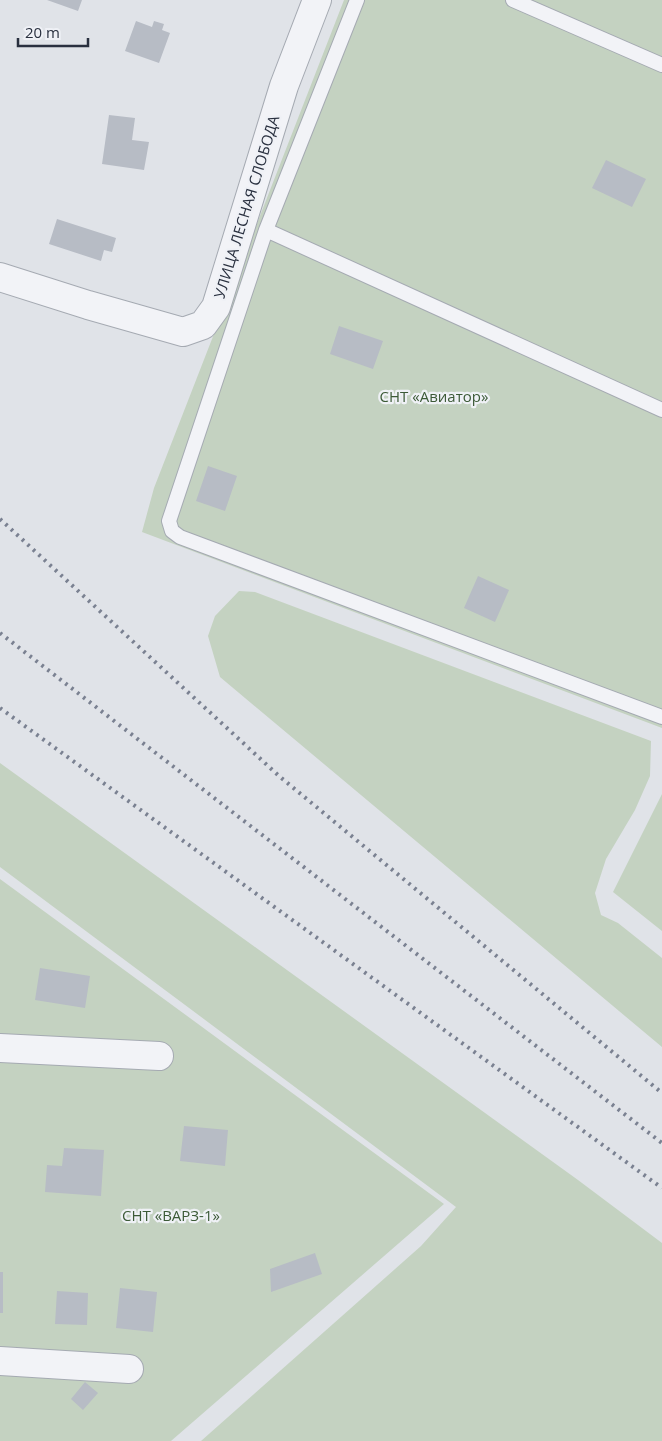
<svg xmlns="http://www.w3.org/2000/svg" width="662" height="1441" viewBox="0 0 662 1441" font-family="'Open Sans',sans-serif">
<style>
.green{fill:#c4d2c1}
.building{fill:#b7bcc5}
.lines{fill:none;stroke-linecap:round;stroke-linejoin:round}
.service-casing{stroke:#a5aab2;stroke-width:16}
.minor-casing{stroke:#a5aab2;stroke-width:30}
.service{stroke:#f2f3f7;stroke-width:14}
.minor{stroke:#f2f3f7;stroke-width:28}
.rail{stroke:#7a8191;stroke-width:4;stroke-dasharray:2.5 5;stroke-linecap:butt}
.labels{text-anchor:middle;stroke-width:4.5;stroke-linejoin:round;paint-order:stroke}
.street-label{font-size:15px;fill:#29303f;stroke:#eff1f6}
.park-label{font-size:15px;fill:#3c5a37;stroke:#eff1f6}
</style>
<rect width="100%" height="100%" fill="#e0e3e8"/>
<!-- green -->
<path class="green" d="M344,0H662V728L142,532L154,488Z
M239,591L255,592L651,741L650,776L635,810L606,859L595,893L601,915L618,923L662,958V1047L220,677L208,636L215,616Z
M0,763L578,1180L662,1243V1441H201L421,1246L456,1207L0,867Z
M662,794V931L613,892Z
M0,879L444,1204L171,1441H0Z"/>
<!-- building -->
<path class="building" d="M47,0H82L78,11Z
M136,21L152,27L154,21L164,24L162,30L170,33L159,63L125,51Z
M109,115L135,118L132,140L149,142L144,170L102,164Z
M606,160L646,179L632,207L592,188Z
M57,219L116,238L112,252L104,250L101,261L49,244Z
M339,326L383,341L373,369L330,354Z
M208,466L237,476L225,511L196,501Z
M478,576L509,590L495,622L464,608Z
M40,968L90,976L85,1008L35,1000Z
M184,1126L228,1130L225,1166L180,1161Z
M64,1148L104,1150L101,1196L45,1192L47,1165L62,1166Z
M315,1253L322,1274L271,1292L270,1269Z
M0,1272H3V1313H0Z
M120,1288L157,1292L153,1332L116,1328Z
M57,1291L88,1293L87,1325L55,1324Z
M85,1382L98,1393L83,1410L71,1399Z"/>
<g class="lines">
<!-- service casing -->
<g class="service-casing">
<path id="service" d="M357,0L266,230L169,521L172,531L180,537L662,717
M513,0L662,65
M266,230L662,410"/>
</g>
<!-- minor casing -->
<g class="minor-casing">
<path id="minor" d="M0,277L88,305L183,332L203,325L216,307L284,86L317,0
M0,1048L159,1056
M0,1361L129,1369"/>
</g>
<!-- service -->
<use href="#service" class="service"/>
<!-- minor -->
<use href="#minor" class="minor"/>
<!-- rail -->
<path class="rail" d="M0,519L279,776L662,1093
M0,633L662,1143
M0,708L662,1188"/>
</g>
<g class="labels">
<!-- street labels -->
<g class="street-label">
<text transform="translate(247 207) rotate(-73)" y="5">УЛИЦА ЛЕСНАЯ СЛОБОДА</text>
</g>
<!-- park labels -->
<g class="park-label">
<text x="434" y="402">СНТ «Авиатор»</text>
<text x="171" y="1221">СНТ «ВАРЗ-1»</text>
</g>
</g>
<!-- scale -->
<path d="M18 38v8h70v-8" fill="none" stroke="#29303f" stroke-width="2.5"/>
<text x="25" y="38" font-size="15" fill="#29303f" stroke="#eff1f6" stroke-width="4" paint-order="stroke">20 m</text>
</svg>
